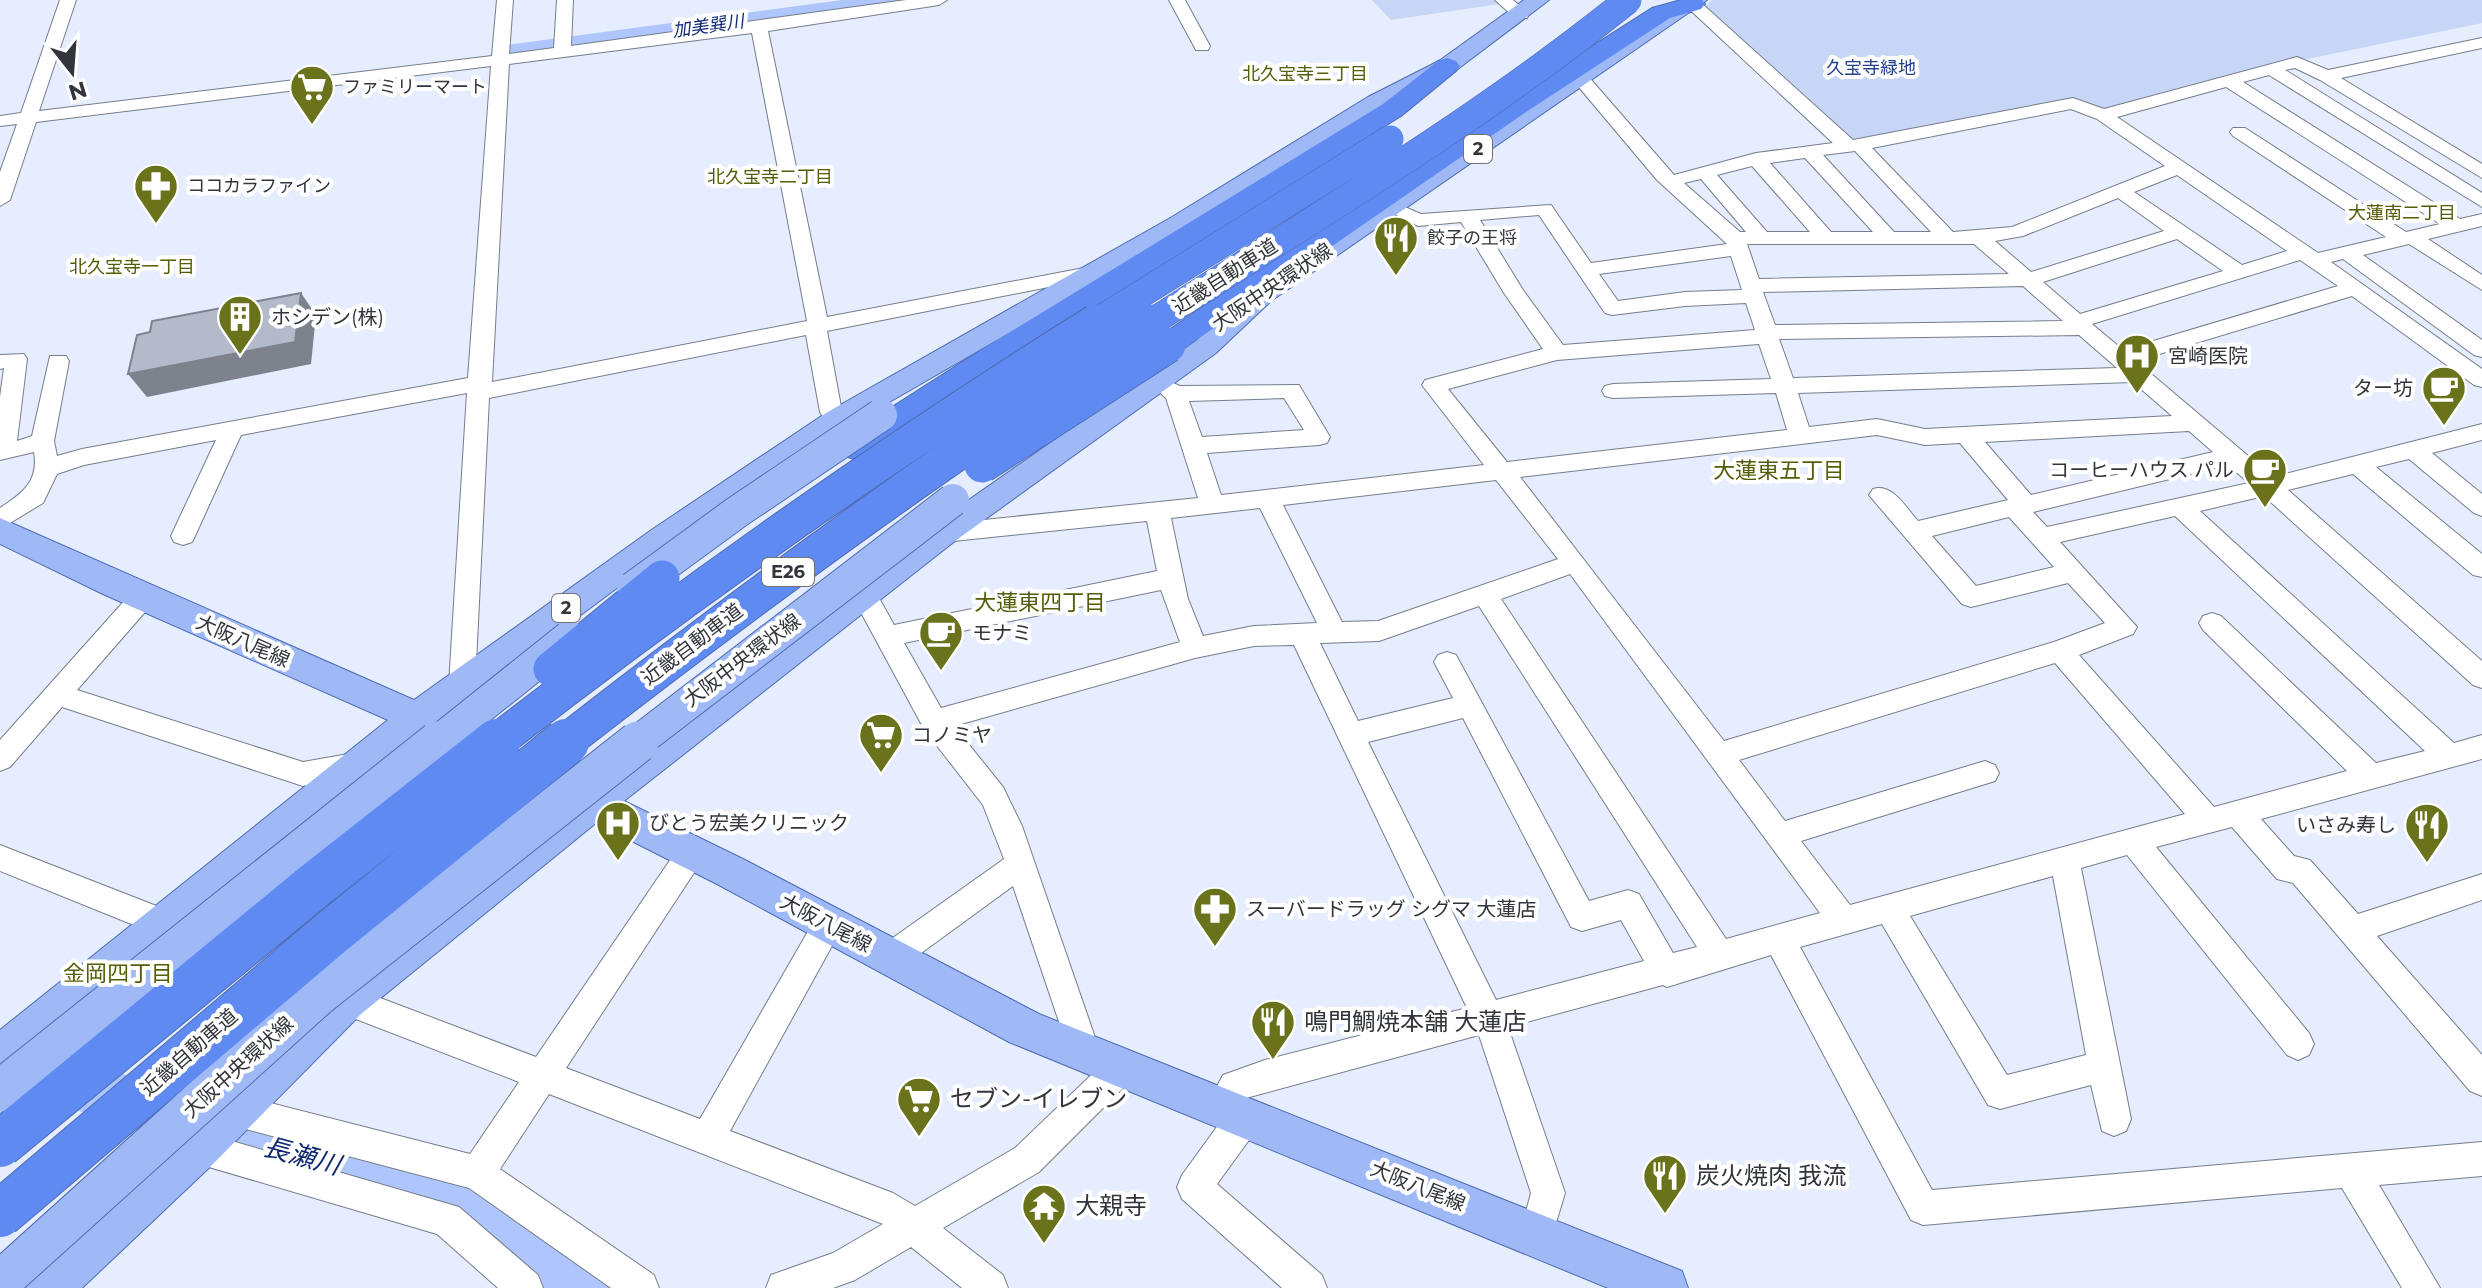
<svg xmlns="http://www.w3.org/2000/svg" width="2482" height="1288" viewBox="0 0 2482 1288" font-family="Montserrat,'Noto Sans JP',sans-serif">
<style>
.green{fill:#c7d6f7}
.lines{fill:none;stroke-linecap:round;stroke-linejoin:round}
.river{fill:#aec6fc;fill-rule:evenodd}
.minor-casing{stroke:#767d8b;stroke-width:2}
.major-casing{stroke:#4f6cb2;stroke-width:2}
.highway-casing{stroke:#4f6cb2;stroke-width:2}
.minor{fill:#fff;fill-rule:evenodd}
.major{fill:#9fb9f7;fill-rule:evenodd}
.highway{fill:#5f8af2;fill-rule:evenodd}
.major-bridge-far1-casing{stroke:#4f6cb2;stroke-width:34;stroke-linecap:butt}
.major-bridge-casing{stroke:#4f6cb2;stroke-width:43;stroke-linecap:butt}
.highway-bridge-far2-casing{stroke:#4f6cb2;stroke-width:28;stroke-linecap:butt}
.highway-bridge-far1-casing{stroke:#4f6cb2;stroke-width:37;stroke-linecap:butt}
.highway-bridge-casing{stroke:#4f6cb2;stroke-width:48;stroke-linecap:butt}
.major-bridge-far1{stroke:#9fb9f7;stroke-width:32}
.major-bridge{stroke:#9fb9f7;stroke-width:41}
.highway-bridge-far2{stroke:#5f8af2;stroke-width:27}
.highway-bridge-far1{stroke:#5f8af2;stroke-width:35}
.highway-bridge{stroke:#5f8af2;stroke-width:46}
.shaded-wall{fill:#7d828d}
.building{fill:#b3baca;stroke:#7d828d;stroke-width:2}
.labels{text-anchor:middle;stroke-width:8;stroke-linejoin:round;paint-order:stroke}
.far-water-label{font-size:18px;font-style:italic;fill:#112972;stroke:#fff}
.far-park-label{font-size:18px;fill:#25418d;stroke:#fff}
.far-neighbourhood-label{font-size:18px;fill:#555d08;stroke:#fff}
.far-poi-label{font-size:18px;fill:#32353b;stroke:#fff;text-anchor:start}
.shield{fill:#fff;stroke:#707276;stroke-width:2}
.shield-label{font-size:18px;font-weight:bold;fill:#32353b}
.street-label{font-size:20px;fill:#32353b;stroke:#fff}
.poi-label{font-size:20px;fill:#32353b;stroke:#fff;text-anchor:start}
.neighbourhood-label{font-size:22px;fill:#555d08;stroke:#fff}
.near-poi-label{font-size:24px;fill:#32353b;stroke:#fff;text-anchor:start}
.near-water-label{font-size:26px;font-style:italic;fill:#112972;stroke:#fff}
</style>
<rect width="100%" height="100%" fill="#e5edfe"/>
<!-- green -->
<path class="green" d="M1372,0H1495L1499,4L1391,20Z
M1712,0H2482V23L2293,62L2104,111L2078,99L1857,140L1838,132L1707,11L1706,6Z"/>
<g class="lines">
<!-- river -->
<path class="river" d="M842,0H914L910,6L901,8L514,60L504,58L500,52L504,46L514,44Z
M0,1034L256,1117L462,1170L482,1178L604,1268L613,1288H536L448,1222L256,1171L0,1084Z"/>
<!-- minor casing -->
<g class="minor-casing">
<path id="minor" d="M60,0H76L39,111L492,56L497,0H513L509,54L554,48L557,0H573L571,46L906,0H947L939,5L768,31L827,317L1089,267L1099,273L1089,279L827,331L842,412L847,420L844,425H828L820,412L806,335L489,398L475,684L471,692L462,695L453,692L449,684L467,393L241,435L195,536L192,542L183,545L174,542L171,536L216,440L84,465L57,474L43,503L0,529V508C23,493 39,481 34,452L0,460V397L4,368L0,369V355L24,354L27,359L17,441L32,436L50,356H66L69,361L54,441L57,456L82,449L468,378L491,66L36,122L10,200L0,206V172L17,124L0,126V116L21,113ZM752,33L807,321L492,382L509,64Z
M1169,0H1185L1210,46L1208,50H1196Z
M1495,0H1513L1529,14L1527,18H1515Z
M1687,1H1699L1853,140L2073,98L2104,109L2297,57L2328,70L2482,38V48L2341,78L2482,164V178L2320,80L2295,68L2285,70L2482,193V207L2269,75L2243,82L2460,219L2482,214V226L2428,239L2482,275V290L2409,244L2363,255L2482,340V357L2474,355L2343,259L2331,262L2482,369V387L2474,385L2352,296L2136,361L2273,477L2482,424V440L2432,453L2482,494V516L2474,513L2409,459L2376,467L2482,554V577L2473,575L2353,474L2288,490L2482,661V688L2473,685L2264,496L2200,511L2454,743L2482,735V759L2261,819L2294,856L2310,860L2358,914L2482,874V900L2377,936L2482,1055V1096L2470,1091L2293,883L2277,879L2232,827L2156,847L2309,1033L2314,1044L2309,1055L2298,1060L2287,1055L2127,855L2081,868L2131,1119L2126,1131L2114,1136L2102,1131L2091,1085L2000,1109L1988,1105L1882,924L1800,947L1932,1190L2482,1142V1176L2379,1185L2440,1288H2402L2342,1188L1923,1225L1911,1220L1771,955L1667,987L1663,985L1508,1027L1565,1193L1549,1246L1537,1251L1525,1246L1520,1234L1531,1193L1479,1035L1246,1098L1257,1105L1262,1117L1257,1129L1217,1184L1322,1275L1327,1288H1282L1182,1199L1177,1187L1182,1175L1219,1124L1210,1121L1205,1109L1223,1075L1265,1060L1467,1008L1294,645L1254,646L1195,658L954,726L1003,787L1022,826L1100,1052L1095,1063L1084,1068L1073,1063L1013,886L902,967L891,971L880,967L876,957L880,947L1004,859L983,805L924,729L851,594L855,587L864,584L873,587L894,625L1157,571L1147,521L944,542L935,539L932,533L935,527L944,524L1198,498L1166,398L1151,385L1154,380L1162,378L1180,386L1299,385L1330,437L1327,443L1319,445L1207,453L1221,495L1484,465L1422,385L1425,380L1543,349L1504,293L1461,222L1418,226L1381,207L1391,201L1421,214L1551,205L1591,263L1727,244L1657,180L1572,79L1575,75H1587L1674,175L1756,153L1833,143L1687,7ZM2226,87L2440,224L2406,232L2245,128H2233L2230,132L2233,136L2386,237L2318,253L2117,117ZM2071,109L2097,119L2165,166L2012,227L1953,232L1872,148ZM1855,151L1931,232H1894L1823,155ZM1805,158L1873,232H1831L1770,163ZM1752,166L1810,232H1767L1717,175ZM2177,175L2287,251L2242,265L2134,192ZM1701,179L1746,232H1740L1684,183ZM2118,198L2164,231L2031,272L1995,241L2023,236ZM1539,215L1605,313L1612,315L1685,306L1746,303L1755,330L1563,345L1523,290L1480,220ZM2177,239L2223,271L2080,314L2043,282ZM1747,244H1974L2009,274L1759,279ZM1731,256L1742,290L1685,292L1618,301L1599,274ZM2300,260L2338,286L2123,350L2092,324ZM2023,286L2063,321L1775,325L1763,292ZM2079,335L2117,368L1793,378L1779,339ZM1759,344L1771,379L1613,384L1605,386L1602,391L1605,396L1613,398L1776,393L1787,430L1507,462L1448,389L1557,360ZM2133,382L2172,416L1925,429L1877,419L1809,427L1798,393ZM1284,398L1304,430L1202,437L1189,401ZM2189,431L2213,452L2031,495L1985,442ZM1877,435L1925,445L1960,443L2008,500L1918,521C1906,508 1893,483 1873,489L1869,495L1962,604L1971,607L2068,583L2105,623L2054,642L1724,741L1520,477ZM2228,465L2249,483L2047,527L2033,512ZM1496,480L1558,559L1378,621L1342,622L1283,505ZM1260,508L1317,623L1254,626L1203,636L1188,599L1171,518ZM2175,516L2425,751L2376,763L2221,616L2212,613L2203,616L2199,623L2203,630L2347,771L2214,807L2079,655L2133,634L2137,627L2060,542ZM2009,517L2054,567L1976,586L1932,536ZM1570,574L1820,913L1726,939L1501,599ZM1161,590L1180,642L941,708L904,643ZM1479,606L1697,947L1673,953L1639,894L1628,890L1589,901L1456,655L1447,652L1438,655L1434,662L1453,698L1358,721L1320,643L1379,641ZM2055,663L2185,814L1850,905L1801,841L1995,781L1999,773L1995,765L1985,761L1785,821L1739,760ZM1463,718L1571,927L1582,931L1621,920L1644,961L1496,1000L1368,742ZM2053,876L2086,1055L2007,1075L1910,916Z
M143,587L152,590L156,597L152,604L77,690L303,762L360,752L370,756L374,764L370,772L303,786L62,707L10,767L0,771V740L134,590Z
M691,840L701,844L706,853L701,862L566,1068L700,1119L818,914L829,910L840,914L844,924L730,1131L893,1193L915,1206L1015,1148L1110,1057L1121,1052L1132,1057L1137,1068L1132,1079L1039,1172L943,1228L1003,1275L1008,1288H962L911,1247L855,1280L833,1288H766L771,1275L833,1253L883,1224L549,1094L500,1169L654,1275L659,1288H611L469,1188L223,1123L218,1111L223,1099L235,1094L470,1154L519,1082L335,1011L330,1000L335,989L346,985L536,1057L681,844Z
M0,845L177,914L181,924L177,934L166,938L0,871Z
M197,1131L459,1207L538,1275L543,1288H498L437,1234L185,1160L180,1148L185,1136Z"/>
</g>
<!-- major casing -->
<g class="major-casing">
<path id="major" d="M1524,0H1549L1455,71L1384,107L1167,242L846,427L672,547L446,715L590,785L933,525L1196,341L1233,306L1236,299L1682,0H1707L1271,301L1216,353L955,541L624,801L745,860L1039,1014L1682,1271L1688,1288H1608L1009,1042L717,884L596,823L361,1014L213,1164L82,1288H25L31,1271L181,1132L331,986L562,806L420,735L15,1071L0,1077V1030L388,720L103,594L0,544V518L414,700L650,531L826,413L1172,217L1368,97L1439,61Z"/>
</g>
<!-- highway casing -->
<g class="highway-casing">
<path id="highway" d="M1681,0H1702L1705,4L1701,9L1670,18L1526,112L1179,352L1168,355L1157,352L1152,345L1157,338L1508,100L1652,8Z
M1447,58L1456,61L1460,66L1456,71L1401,116L1003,364L866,455L854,459L842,455L837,447L842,439L981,350L1383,104L1438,61Z"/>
</g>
<!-- minor -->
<use href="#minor" class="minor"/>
<!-- major -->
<use href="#major" class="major"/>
<!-- highway -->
<use href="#highway" class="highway"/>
<!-- major-bridge-far1 casing -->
<g class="major-bridge-far1-casing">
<path id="major-bridge-far1" d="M633,588L737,512L881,415
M435,744L569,637
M635,744L953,500"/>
</g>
<!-- major-bridge casing -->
<g class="major-bridge-casing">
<path id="major-bridge" d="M0,1091L438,742
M0,1282L317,996L638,742"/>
</g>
<!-- highway-bridge-far2 casing -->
<g class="highway-bridge-far2-casing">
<path id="highway-bridge-far2" d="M1093,324L1390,139
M1149,324C1311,220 1478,121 1628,0"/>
</g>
<!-- highway-bridge-far1 casing -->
<g class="highway-bridge-far1-casing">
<path id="highway-bridge-far1" d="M982,465L1168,345
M551,669L662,578
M494,744C688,593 888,452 1096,322
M563,744C754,595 949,453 1152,322"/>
</g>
<!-- highway-bridge casing -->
<g class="highway-bridge-casing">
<path id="highway-bridge" d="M0,1144L315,885L497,742
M0,1214L330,934L566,742"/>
</g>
<!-- major-bridge-far1 -->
<use href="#major-bridge-far1" class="major-bridge-far1"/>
<!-- major-bridge -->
<use href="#major-bridge" class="major-bridge"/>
<!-- highway-bridge-far2 -->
<use href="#highway-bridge-far2" class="highway-bridge-far2"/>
<!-- highway-bridge-far1 -->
<use href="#highway-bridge-far1" class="highway-bridge-far1"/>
<!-- highway-bridge -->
<use href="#highway-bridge" class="highway-bridge"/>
</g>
<!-- shaded-wall -->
<path class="shaded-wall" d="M301,293L316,315L311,364L147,397L128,374Z"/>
<!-- building -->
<path class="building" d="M301,293L295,342L128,374L137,335L150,332L152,321Z"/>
<!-- icons -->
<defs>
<g id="supermarket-pin" transform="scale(2.3)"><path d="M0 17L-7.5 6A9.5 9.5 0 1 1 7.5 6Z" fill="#6a731c" stroke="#fff"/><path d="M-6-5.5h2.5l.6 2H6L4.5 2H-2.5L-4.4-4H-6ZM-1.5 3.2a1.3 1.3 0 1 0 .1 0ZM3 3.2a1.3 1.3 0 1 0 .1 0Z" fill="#fff"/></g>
<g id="pharmacy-pin" transform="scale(2.3)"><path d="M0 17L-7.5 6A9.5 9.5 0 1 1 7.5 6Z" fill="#6a731c" stroke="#fff"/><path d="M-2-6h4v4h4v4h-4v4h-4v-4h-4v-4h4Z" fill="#fff"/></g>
<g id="restaurant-pin" transform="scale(2.3)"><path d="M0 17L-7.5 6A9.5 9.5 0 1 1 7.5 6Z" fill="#6a731c" stroke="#fff"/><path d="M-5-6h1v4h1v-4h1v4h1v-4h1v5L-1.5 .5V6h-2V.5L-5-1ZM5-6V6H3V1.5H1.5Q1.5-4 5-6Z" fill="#fff"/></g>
<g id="building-pin" transform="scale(2.3)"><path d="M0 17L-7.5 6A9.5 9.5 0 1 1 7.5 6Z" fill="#6a731c" stroke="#fff"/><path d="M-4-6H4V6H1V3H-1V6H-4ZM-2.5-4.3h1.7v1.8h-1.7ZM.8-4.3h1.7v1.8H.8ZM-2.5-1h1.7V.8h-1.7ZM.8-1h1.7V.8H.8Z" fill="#fff"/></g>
<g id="hospital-pin" transform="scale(2.3)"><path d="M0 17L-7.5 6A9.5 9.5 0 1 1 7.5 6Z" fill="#6a731c" stroke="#fff"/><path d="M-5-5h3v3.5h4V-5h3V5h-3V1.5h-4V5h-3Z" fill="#fff"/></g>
<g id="cafe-pin" transform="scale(2.3)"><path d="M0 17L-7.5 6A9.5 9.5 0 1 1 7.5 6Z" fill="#6a731c" stroke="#fff"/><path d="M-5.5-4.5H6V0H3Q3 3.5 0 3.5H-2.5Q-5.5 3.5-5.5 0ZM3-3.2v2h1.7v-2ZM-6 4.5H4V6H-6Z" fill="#fff"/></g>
<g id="temple-pin" transform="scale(2.3)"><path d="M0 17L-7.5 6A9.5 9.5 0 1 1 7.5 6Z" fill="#6a731c" stroke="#fff"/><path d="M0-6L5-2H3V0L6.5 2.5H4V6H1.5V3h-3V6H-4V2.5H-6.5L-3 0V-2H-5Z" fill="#fff"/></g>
</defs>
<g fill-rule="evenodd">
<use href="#supermarket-pin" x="312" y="87"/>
<use href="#pharmacy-pin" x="156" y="186"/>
<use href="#restaurant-pin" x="1396" y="238"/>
<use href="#building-pin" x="240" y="317"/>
<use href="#hospital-pin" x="2137" y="356"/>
<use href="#cafe-pin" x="2444" y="388"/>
<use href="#cafe-pin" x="2265" y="470"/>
<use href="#cafe-pin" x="941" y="633"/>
<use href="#supermarket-pin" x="881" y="735"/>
<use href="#hospital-pin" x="618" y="823"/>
<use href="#restaurant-pin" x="2427" y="825"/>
<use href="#pharmacy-pin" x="1215" y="909"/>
<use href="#restaurant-pin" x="1273" y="1022"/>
<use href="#supermarket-pin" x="919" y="1099"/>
<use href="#restaurant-pin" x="1665" y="1176"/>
<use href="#temple-pin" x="1044" y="1206"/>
</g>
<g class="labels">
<!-- far-water labels -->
<g class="far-water-label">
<text transform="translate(708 26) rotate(-8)" y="6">加美巽川</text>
</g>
<!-- far-park labels -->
<g class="far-park-label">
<text x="1871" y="74">久宝寺緑地</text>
</g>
<!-- far-neighbourhood labels -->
<g class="far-neighbourhood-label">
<text x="1305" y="80">北久宝寺三丁目</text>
<text x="770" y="183">北久宝寺二丁目</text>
<text x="2402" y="219">大蓮南二丁目</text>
<text x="132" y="273">北久宝寺一丁目</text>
</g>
<!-- far-poi labels -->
<g class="far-poi-label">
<text x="343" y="93">ファミリーマート</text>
<text x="187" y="192">ココカラファイン</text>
<text x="1427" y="244">餃子の王将</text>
</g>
<!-- shield labels -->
<g class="shield">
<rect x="1464" y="135" width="28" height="28" rx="6"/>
<rect x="762" y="558" width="52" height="28" rx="6"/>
<rect x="552" y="594" width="28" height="28" rx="6"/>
</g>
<g class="shield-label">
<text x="1478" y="155">2</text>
<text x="788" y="578">E26</text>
<text x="566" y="614">2</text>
</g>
<!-- street labels -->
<g class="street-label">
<text transform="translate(1225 276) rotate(-33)" y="7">近畿自動車道</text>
<text transform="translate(1272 287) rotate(-34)" y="7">大阪中央環状線</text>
<text transform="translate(243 641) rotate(24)" y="7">大阪八尾線</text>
<text transform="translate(692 644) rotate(-37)" y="7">近畿自動車道</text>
<text transform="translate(742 660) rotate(-37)" y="7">大阪中央環状線</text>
<text transform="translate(826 923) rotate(28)" y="7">大阪八尾線</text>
<text transform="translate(189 1052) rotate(-41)" y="7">近畿自動車道</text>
<text transform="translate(238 1067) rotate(-42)" y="7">大阪中央環状線</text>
<text transform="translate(1418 1186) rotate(22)" y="7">大阪八尾線</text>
</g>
<!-- poi labels -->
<g class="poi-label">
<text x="271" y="324">ホシデン(株)</text>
<text x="2168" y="363">宮崎医院</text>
<text x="2413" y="395" text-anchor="end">ター坊</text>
<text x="2234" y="477" text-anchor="end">コーヒーハウス パル</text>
<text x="972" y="640">モナミ</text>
<text x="912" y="742">コノミヤ</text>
<text x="649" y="830">びとう宏美クリニック</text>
<text x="2396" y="832" text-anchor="end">いさみ寿し</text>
<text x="1246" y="916">スーバードラッグ シグマ 大蓮店</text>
</g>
<!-- neighbourhood labels -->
<g class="neighbourhood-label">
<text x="1779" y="478">大蓮東五丁目</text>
<text x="1040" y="610">大蓮東四丁目</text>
<text x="118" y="981">金岡四丁目</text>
</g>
<!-- near-poi labels -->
<g class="near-poi-label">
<text x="1304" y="1030">鳴門鯛焼本舗 大蓮店</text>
<text x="950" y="1107">セブン-イレブン</text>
<text x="1696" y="1184">炭火焼肉 我流</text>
<text x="1075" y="1214">大親寺</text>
</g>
<!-- near-water labels -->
<g class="near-water-label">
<text transform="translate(302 1156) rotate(15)" y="9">長瀬川</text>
</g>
</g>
<!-- north arrow -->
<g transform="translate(72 72) rotate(163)" stroke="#ffffff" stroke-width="6" paint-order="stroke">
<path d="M0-6L14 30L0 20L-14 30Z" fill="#32353b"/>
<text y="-12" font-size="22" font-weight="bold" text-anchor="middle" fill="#32353b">N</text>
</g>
</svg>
